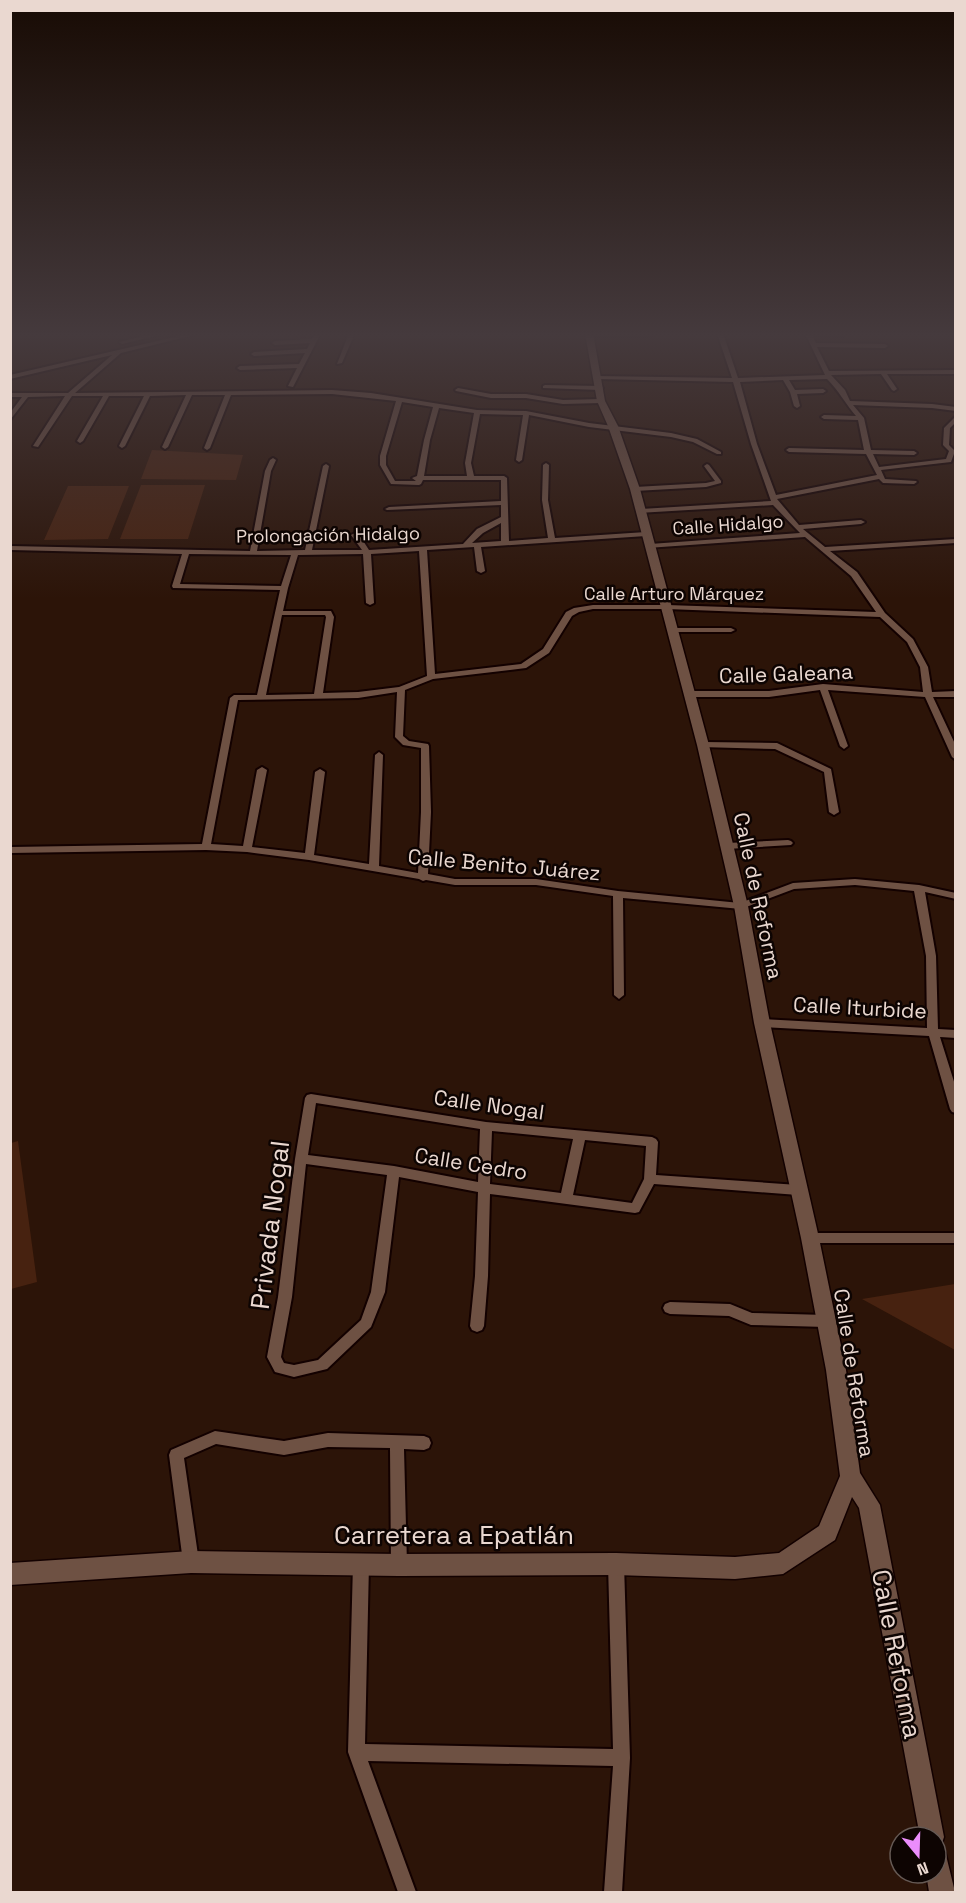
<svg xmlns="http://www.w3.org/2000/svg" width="966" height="1903" viewBox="0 0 966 1903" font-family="'Space Grotesk',sans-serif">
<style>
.green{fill:#472210}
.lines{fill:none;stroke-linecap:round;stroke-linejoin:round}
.street-casing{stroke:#130100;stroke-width:4}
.secondary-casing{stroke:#130100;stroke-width:3}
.street{fill:#6e5143;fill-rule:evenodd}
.secondary{fill:#6e5143;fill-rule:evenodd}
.labels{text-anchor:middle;stroke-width:5;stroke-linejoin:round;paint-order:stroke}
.far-street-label{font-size:18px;fill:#ead8d0;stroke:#0d0402}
.street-label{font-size:21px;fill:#ead8d0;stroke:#0d0402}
.near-street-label{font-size:26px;fill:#ead8d0;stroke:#0d0402}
</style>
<rect width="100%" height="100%" fill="#2c1408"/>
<!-- green -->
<path class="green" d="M152,450L243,455L236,480L141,479Z
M141,485H205L188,539H120Z
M68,486H129L108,539L44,540Z
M18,1141L37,1282L11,1289V1143Z
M955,1284V1350L862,1299Z"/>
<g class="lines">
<!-- street casing -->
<g class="street-casing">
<path id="street" d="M10,333H14L10,336Z
M156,333H167L122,344L119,342Z
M192,333H202L121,353L75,393L332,390L371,393L477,410L526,411L589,423L671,433L697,439L721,452V454H717L693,442L671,437L589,427L529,415L522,460L519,462L516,460L523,415L480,414L471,463L474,476H504L507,478L509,541L548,538L542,500L543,465L546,463L549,465L548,500L555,538L646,532L650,534L646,536L481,547L485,571L481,573L477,571L474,547L427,550L435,674L521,664L543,649L566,612L574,608L593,605H667L876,612L851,576L805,537L647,548V544H650L800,533L773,505L638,513L637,511L641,509L771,501L751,444L733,382L597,379L594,377L595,376L732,378L717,333H723L738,378L825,375L805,333L846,334L843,336L812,335L816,343L885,344L888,346L885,348L817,347L829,371L956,370V374H887L897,389L894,391L892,390L881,374L831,375L845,390L850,401L932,404L956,407V411L932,408L853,405L864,418L871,450L914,451L917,453L914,455L873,454L879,467L946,459L949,451L943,445L944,428L956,416V422L950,428L949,445L955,451L951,462L881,470L885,479L916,481L917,482L914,484L883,483L879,479L777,499L799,525L861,520L865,522L861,524L803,529L825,547L956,539V543L830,551L857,572L885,613L913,639L928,667L932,692L956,691V697H933L956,746V760L952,757L925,697L828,690L848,746L844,749L840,746L820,690L769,697H689L685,694L689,691H769L823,684L923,692L920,667L907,642L880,617L667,609H593L579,612L572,616L549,653L526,668L433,679L405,690L403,736L409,741L428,744L429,746L431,812L428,874L455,879H536L618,891L740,903L793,883L855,879L919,885L956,893V899L925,892L936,956L938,1029L956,1030V1038L940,1037L956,1088V1113L952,1112L950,1109L929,1036L762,1027L758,1026L756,1023L758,1020L762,1019L927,1028L926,956L914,891L855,885L794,889L741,909L623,898L624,995L619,999L614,995L613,896L536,885H455L426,880L423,881L419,879L309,860L247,852L206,850L10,853V847L202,844L230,698L234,695H257L280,590L173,588L172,586L182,554L10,550V546L250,551L265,471L270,460L273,458L276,460L271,471L257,551L305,550L323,466L326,464L329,466L312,550H362L351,535L355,533H358L369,550L463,544L477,529L501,517V505L387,510L385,509L389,507L501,501V480H423L421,484L419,485L391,484L380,465V456L396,401L332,394L231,395L210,448L207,450L204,448L225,395H192L168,447L165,449L162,447L186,395L150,396L125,446L122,448L119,446L144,396H109L83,441L80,443L77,441L103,396H72L38,447L33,446L65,396L28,397L10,420V413L22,397H10V393H68L112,355L10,379V375ZM827,379C839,391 845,403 856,416L824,415L821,417L824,419L858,420L864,450L789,448L786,450L789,452L866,454L877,475L776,495L757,444L740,382L783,380L790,392L794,406L797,408L800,406L797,394L823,393L826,391L823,389L795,390L789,380ZM402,402L433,407L424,440L417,476L412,478L416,481H395L386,465V456ZM439,408L474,413L465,463L467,476H424L430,440ZM501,523V541L472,543L483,533ZM419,551L427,676L399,687L358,692L323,693L334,617L331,611H283L288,588L298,555L363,554L366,603L370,605L374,603L371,554ZM189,554L291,555L281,586L180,584ZM282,615H325L326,617L314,694L266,695ZM397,692L395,737L403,745L421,748V812L418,873L379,866L383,755L379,752L375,755L369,864L314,855L325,772L320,769L315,772L305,853L252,847L267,770L262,767L257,770L243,846L211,844L238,700L358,698Z
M315,333H321L293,387L288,386L297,368L240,370L237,368L240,366L299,364L305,353L254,356L251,354L254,352L307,349L310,343L275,345L272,343L275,341L312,339Z
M349,333H355L342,363L337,364Z
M589,333H652L653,334L650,336H587L586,335Z
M545,385L600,386L603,388L600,390L543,388V386Z
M458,388L491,394H526L563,400L601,399L604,401L601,403L563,404L526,398H491L456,391L455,390Z
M707,464L709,465L721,481V483L706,487L635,491L632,489L635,487L706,483L715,481L704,466Z
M670,628H731L735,630L731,632H670Z
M703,742L777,743L831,769L839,812L834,815L829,812L824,772L775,749L700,747V743Z
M788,840L791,841L793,843L791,845L727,849L722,846L727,843Z
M311,1094L486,1122L652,1137L656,1139L658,1142L656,1175L798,1185L802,1187L804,1190L802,1193L798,1195L654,1184L639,1212L635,1213L490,1194L488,1276L484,1326L482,1330L477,1332L472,1330L470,1326L475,1276L478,1192L399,1177L385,1292L371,1327L327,1369L294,1377L275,1372L267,1357L278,1297L295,1159L305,1098L307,1095ZM316,1103L480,1129L478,1182L394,1166L308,1155ZM492,1131L573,1139L561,1193L490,1184ZM585,1140L646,1146L644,1179L632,1203L573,1195ZM306,1164L387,1175L371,1292L361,1320L318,1360L294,1365L284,1363L281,1357L292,1297Z
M810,1233H956V1243H810L806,1242L804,1238L806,1234Z
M670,1302L730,1304L752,1313L826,1315L831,1317L833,1321L831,1325L826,1327L751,1325L729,1316L670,1314L665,1312L663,1308L665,1304Z
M215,1431L284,1441L328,1433L424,1436L429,1438L431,1443L429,1448L424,1450L404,1449L407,1565L404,1570L399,1572L394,1570L391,1565L390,1448L328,1447L284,1455L216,1444L184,1458L199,1562L196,1567L191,1569L186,1567L183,1562L169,1455L171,1450Z
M361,1557L366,1559L369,1564L365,1744L613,1749L608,1564L611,1559L616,1557L621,1559L624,1564L630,1758L622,1892H604L613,1766L368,1761L416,1892H398L348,1752L353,1564L356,1559Z"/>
</g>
<!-- secondary casing -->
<g class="secondary-casing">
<path id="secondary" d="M585,333H593L605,401L618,426L640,489L709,745L748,906L770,1023L819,1238L846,1370L860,1473L880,1505L944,1837L941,1846L936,1848L945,1851L955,1892H929L926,1873H936V1837H920L859,1508L852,1497L835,1540L783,1574L735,1579L616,1575L399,1576L191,1573L10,1585V1563L191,1551L399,1554L616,1553L735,1557L779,1553L819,1526L840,1476L826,1370L801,1238L754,1023L734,906L697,745L630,489L608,426L597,401Z"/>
</g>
<!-- street -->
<use href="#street" class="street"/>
<!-- secondary -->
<use href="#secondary" class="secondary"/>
</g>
<!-- sky -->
<linearGradient id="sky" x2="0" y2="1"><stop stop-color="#180b04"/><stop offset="0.56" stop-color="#453a3d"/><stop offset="1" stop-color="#453a3d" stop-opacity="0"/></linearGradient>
<rect width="966" height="599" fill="url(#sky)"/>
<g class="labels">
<!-- far-street labels -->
<g class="far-street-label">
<text transform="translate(728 525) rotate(-4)" y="6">Calle Hidalgo</text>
<text transform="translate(328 535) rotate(-1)" y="6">Prolongación Hidalgo</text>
<text x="674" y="600">Calle Arturo Márquez</text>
</g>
<!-- street labels -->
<g class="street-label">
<text transform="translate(786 674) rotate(-2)" y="7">Calle Galeana</text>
<text transform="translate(504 865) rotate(5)" y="7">Calle Benito Juárez</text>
<text transform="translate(758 896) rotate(78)" y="7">Calle de Reforma</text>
<text transform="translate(860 1008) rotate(3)" y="7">Calle Iturbide</text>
<text transform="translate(489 1105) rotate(8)" y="7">Calle Nogal</text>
<text transform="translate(471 1164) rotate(9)" y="7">Calle Cedro</text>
<text transform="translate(854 1373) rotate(81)" y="7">Calle de Reforma</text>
</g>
<!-- near-street labels -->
<g class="near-street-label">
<text transform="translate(270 1225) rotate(-83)" y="9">Privada Nogal</text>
<text x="454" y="1544">Carretera a Epatlán</text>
<text transform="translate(897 1654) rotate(79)" y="9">Calle Reforma</text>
</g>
</g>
<!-- border -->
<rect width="966" height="1903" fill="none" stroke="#ead8d0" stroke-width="24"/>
<!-- north arrow -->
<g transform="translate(918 1855) rotate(161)"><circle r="28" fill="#0d0402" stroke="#655954" stroke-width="1.5"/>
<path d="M0-4.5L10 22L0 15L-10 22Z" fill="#eb8dfc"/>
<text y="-9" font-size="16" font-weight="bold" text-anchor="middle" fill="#ead8d0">N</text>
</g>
</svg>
